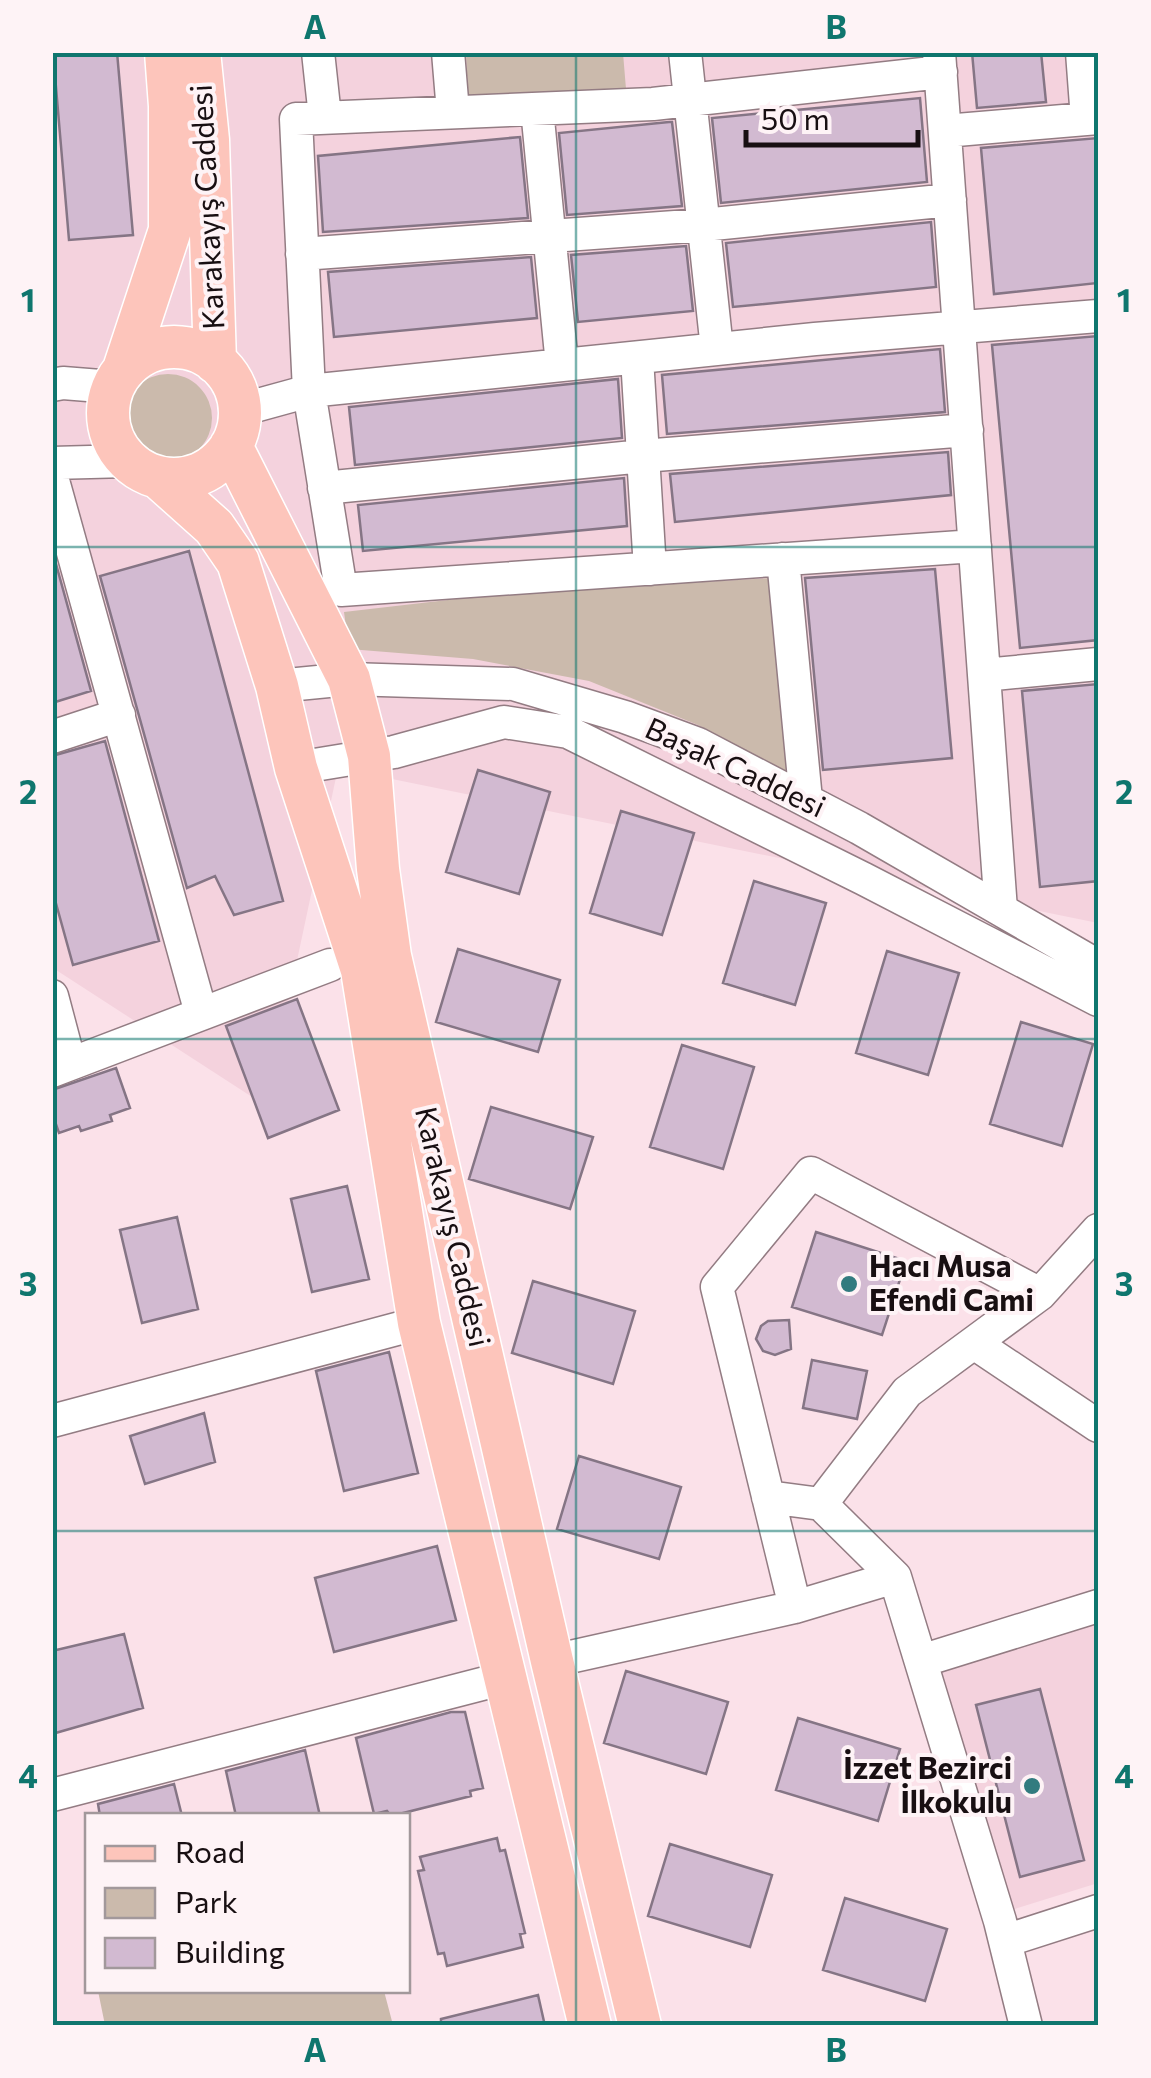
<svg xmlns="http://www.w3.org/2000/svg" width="1151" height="2078" viewBox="0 0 1151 2078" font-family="Commissioner,sans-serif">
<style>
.built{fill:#f4d2dd}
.green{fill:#cbbaac}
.building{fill:#d2bad1;stroke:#857585;stroke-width:2.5}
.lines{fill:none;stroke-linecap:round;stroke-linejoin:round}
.minor-casing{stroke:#937c83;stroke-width:35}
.major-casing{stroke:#fff;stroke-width:45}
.minor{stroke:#fff;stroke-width:32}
.major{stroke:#fdc5bb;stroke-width:42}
.grid{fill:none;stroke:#0f766e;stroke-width:2.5;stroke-opacity:0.55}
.poi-dot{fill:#327b7f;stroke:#fef3f6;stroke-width:4}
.labels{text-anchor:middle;stroke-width:8;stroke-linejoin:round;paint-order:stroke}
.street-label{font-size:30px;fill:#180f12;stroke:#fef3f6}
.poi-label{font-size:30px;font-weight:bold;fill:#180f12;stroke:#fef3f6;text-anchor:start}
.neatline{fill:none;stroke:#0f766e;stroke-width:4}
.grid-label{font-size:32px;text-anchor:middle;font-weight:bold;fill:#0f766e}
</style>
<rect width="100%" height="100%" fill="#fbe1e9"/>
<!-- built -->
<path class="built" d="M52,53H1098V923L338,768L266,1106L53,968Z
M1098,1615V1883L1008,1911L941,1682L942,1674L945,1667Z"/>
<!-- green -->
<path class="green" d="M466,53H623L626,89L468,95Z
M124 418a44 44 0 1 1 88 0a44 44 0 1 1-88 0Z
M772,578L790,773L698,725L589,681L473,659L349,649L344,612L508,593Z
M98,1991H384L393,2025H105Z"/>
<!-- building -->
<path class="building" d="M53,52H117L133,235L69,240Z
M972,52H1041L1046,102L977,108Z
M920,98L927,182L721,203L712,118Z
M669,122H672L682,206L567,215L559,133Z
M520,137L528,218L323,232L318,156Z
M1098,138V283L994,294L981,148Z
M931,222L936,287L733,307L726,243Z
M686,246L693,311L578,322L571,255Z
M531,257L537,318L334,337L328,272Z
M1098,336V640L1020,648L992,345Z
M940,349L945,412L667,434L662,375Z
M618,379L622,438L355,465L349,407Z
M948,452L951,495L675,522L670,474Z
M624,478L627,526L363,551L358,505Z
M189,551L283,901L234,915L215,876L187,888L100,576Z
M56,564L91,691L52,703V565Z
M935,569L952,758L823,770L805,578Z
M1098,684V881L1040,887L1022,691Z
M105,741L159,941L73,965L52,889V756Z
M478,770L550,792L519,894L446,872Z
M621,811L694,833L662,935L590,913Z
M754,881L826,903L795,1005L723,983Z
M458,949L560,980L538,1052L436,1022Z
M887,951L959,973L928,1075L856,1053Z
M297,999L339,1110L268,1138L226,1026Z
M1021,1022L1093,1044L1062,1146L990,1124Z
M682,1045L754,1067L723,1169L650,1147Z
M116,1068L130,1108L110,1115L112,1121L81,1131L79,1126L59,1133L52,1113V1090Z
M491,1107L593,1137L570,1209L469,1179Z
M347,1186L369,1279L312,1292L291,1199Z
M177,1217L198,1309L142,1323L120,1230Z
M816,1232L906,1261L882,1335L792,1307Z
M533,1281L635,1311L613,1384L512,1353Z
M789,1320L791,1349L775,1355L763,1351L756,1339L761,1326L768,1321Z
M389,1352L418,1473L344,1491L316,1371Z
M812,1360L867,1371L857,1419L803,1408Z
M204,1413L215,1462L145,1484L130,1436Z
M579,1456L681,1487L659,1559L557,1529Z
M437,1546L456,1620L334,1652L315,1578Z
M124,1634L143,1708L52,1734V1651Z
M626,1671L728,1702L706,1774L604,1743Z
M1040,1689L1084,1860L1020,1877L976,1705Z
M451,1712H465L483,1788L470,1791L471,1796L391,1816L387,1811L374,1814L356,1738Z
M798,1718L900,1749L878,1821L776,1790Z
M305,1750L320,1816H236L226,1771Z
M174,1784L182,1816H100L98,1804Z
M497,1838L500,1851L505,1850L525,1933L520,1934L523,1947L447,1966L444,1953L438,1954L418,1871L424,1870L420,1857Z
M670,1844L772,1875L750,1947L648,1916Z
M845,1898L947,1929L925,2001L823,1970Z
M538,1995L545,2026H441V2019Z"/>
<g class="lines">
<!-- minor casing -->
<g class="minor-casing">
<path id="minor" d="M318,52L325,117
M448,52L453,112
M685,52L717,349
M939,52L1001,910
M1082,52L1087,119
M941,72L653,104L296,119L309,391L341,590L975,546
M537,109L562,365
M945,131L1098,118
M302,254L703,225L950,200
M637,358L650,569
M52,385L63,383L113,387
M240,410L309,391L815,339L1098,316
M52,463L128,461
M52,477L201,1013
M324,488L643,456L967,430
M783,559L806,800
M984,675L1098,664
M277,686L349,679L513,684L625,717L698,744L859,828L1098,966
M52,737L119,715
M296,768L394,752L504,722L568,732L864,879L1098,1000
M52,996L70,1064
M52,1071L330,965
M974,1343L1098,1426
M52,1421L419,1323
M768,1497L821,1504L895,1577
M821,1504L907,1392L1040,1294L1098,1230
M795,1607L717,1287L811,1173L1040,1294
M552,1661L795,1607L895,1577L1000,1921L1026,2026
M921,1661L1098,1606
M52,1795L505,1678
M1005,1941L1098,1911"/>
</g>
<!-- major casing -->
<g class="major-casing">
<path id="major" d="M199,52L208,140L215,362
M108 413a66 66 0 1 1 132 0a66 66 0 1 1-132 0Z
M124,369L170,230V106L166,52
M231,446L349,679L369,756L378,869L390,956L552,1661L640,2026
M158,477L214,527L238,562L277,686L296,768L362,970L419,1323L590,2026"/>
</g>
<!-- minor -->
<use href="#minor" class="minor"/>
<!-- major -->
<use href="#major" class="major"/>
</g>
<!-- grid -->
<path class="grid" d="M576,52V2026M52,547H1098M52,1039H1098M52,1531H1098"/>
<!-- markers -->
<g class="poi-dot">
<circle cx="849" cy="1284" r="10"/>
<circle cx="1032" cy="1786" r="10"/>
</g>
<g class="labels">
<!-- street labels -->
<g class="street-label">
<text transform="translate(208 207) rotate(-93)" y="10">Karakayış Caddesi</text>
<text transform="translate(735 768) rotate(25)" y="10">Başak Caddesi</text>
<text transform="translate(452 1227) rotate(77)" y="10">Karakayış Caddesi</text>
</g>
<!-- poi labels -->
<g class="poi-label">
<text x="869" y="1277">Hacı Musa<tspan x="869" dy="34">Efendi Cami</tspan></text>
<text x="1012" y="1779" text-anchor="end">İzzet Bezirci<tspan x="1012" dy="34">İlkokulu</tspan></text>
</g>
</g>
<!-- border -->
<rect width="1151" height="2078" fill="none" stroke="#fef3f6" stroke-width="110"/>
<!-- legend -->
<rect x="85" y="1813" width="325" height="180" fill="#fef3f6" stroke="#a2989b" stroke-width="2.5"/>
<rect x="105" y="1846" width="50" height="15" fill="#fdc5bb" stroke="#a2989b" stroke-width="2.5"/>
<text x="175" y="1863" font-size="30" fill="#180f12">Road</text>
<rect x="105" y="1888" width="50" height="30" fill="#cbbaac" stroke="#a2989b" stroke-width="2.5"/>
<text x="175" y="1913" font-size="30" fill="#180f12">Park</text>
<rect x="105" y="1938" width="50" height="30" fill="#d2bad1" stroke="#a2989b" stroke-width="2.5"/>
<text x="175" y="1963" font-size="30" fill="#180f12">Building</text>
<!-- scale -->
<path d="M746 130v15h172v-15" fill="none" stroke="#180f12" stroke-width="5"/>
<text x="761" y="130" font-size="30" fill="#180f12" stroke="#fef3f6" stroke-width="8" paint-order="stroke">50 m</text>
<rect x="55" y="55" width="1041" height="1968" class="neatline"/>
<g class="grid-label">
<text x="315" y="39">A</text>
<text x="836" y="39">B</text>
<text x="28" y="312">1</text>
<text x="1124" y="312">1</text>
<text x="28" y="804">2</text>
<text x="1124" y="804">2</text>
<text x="28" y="1296">3</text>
<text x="1124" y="1296">3</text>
<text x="28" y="1788">4</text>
<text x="1124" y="1788">4</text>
<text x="315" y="2062">A</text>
<text x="836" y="2062">B</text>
</g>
</svg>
